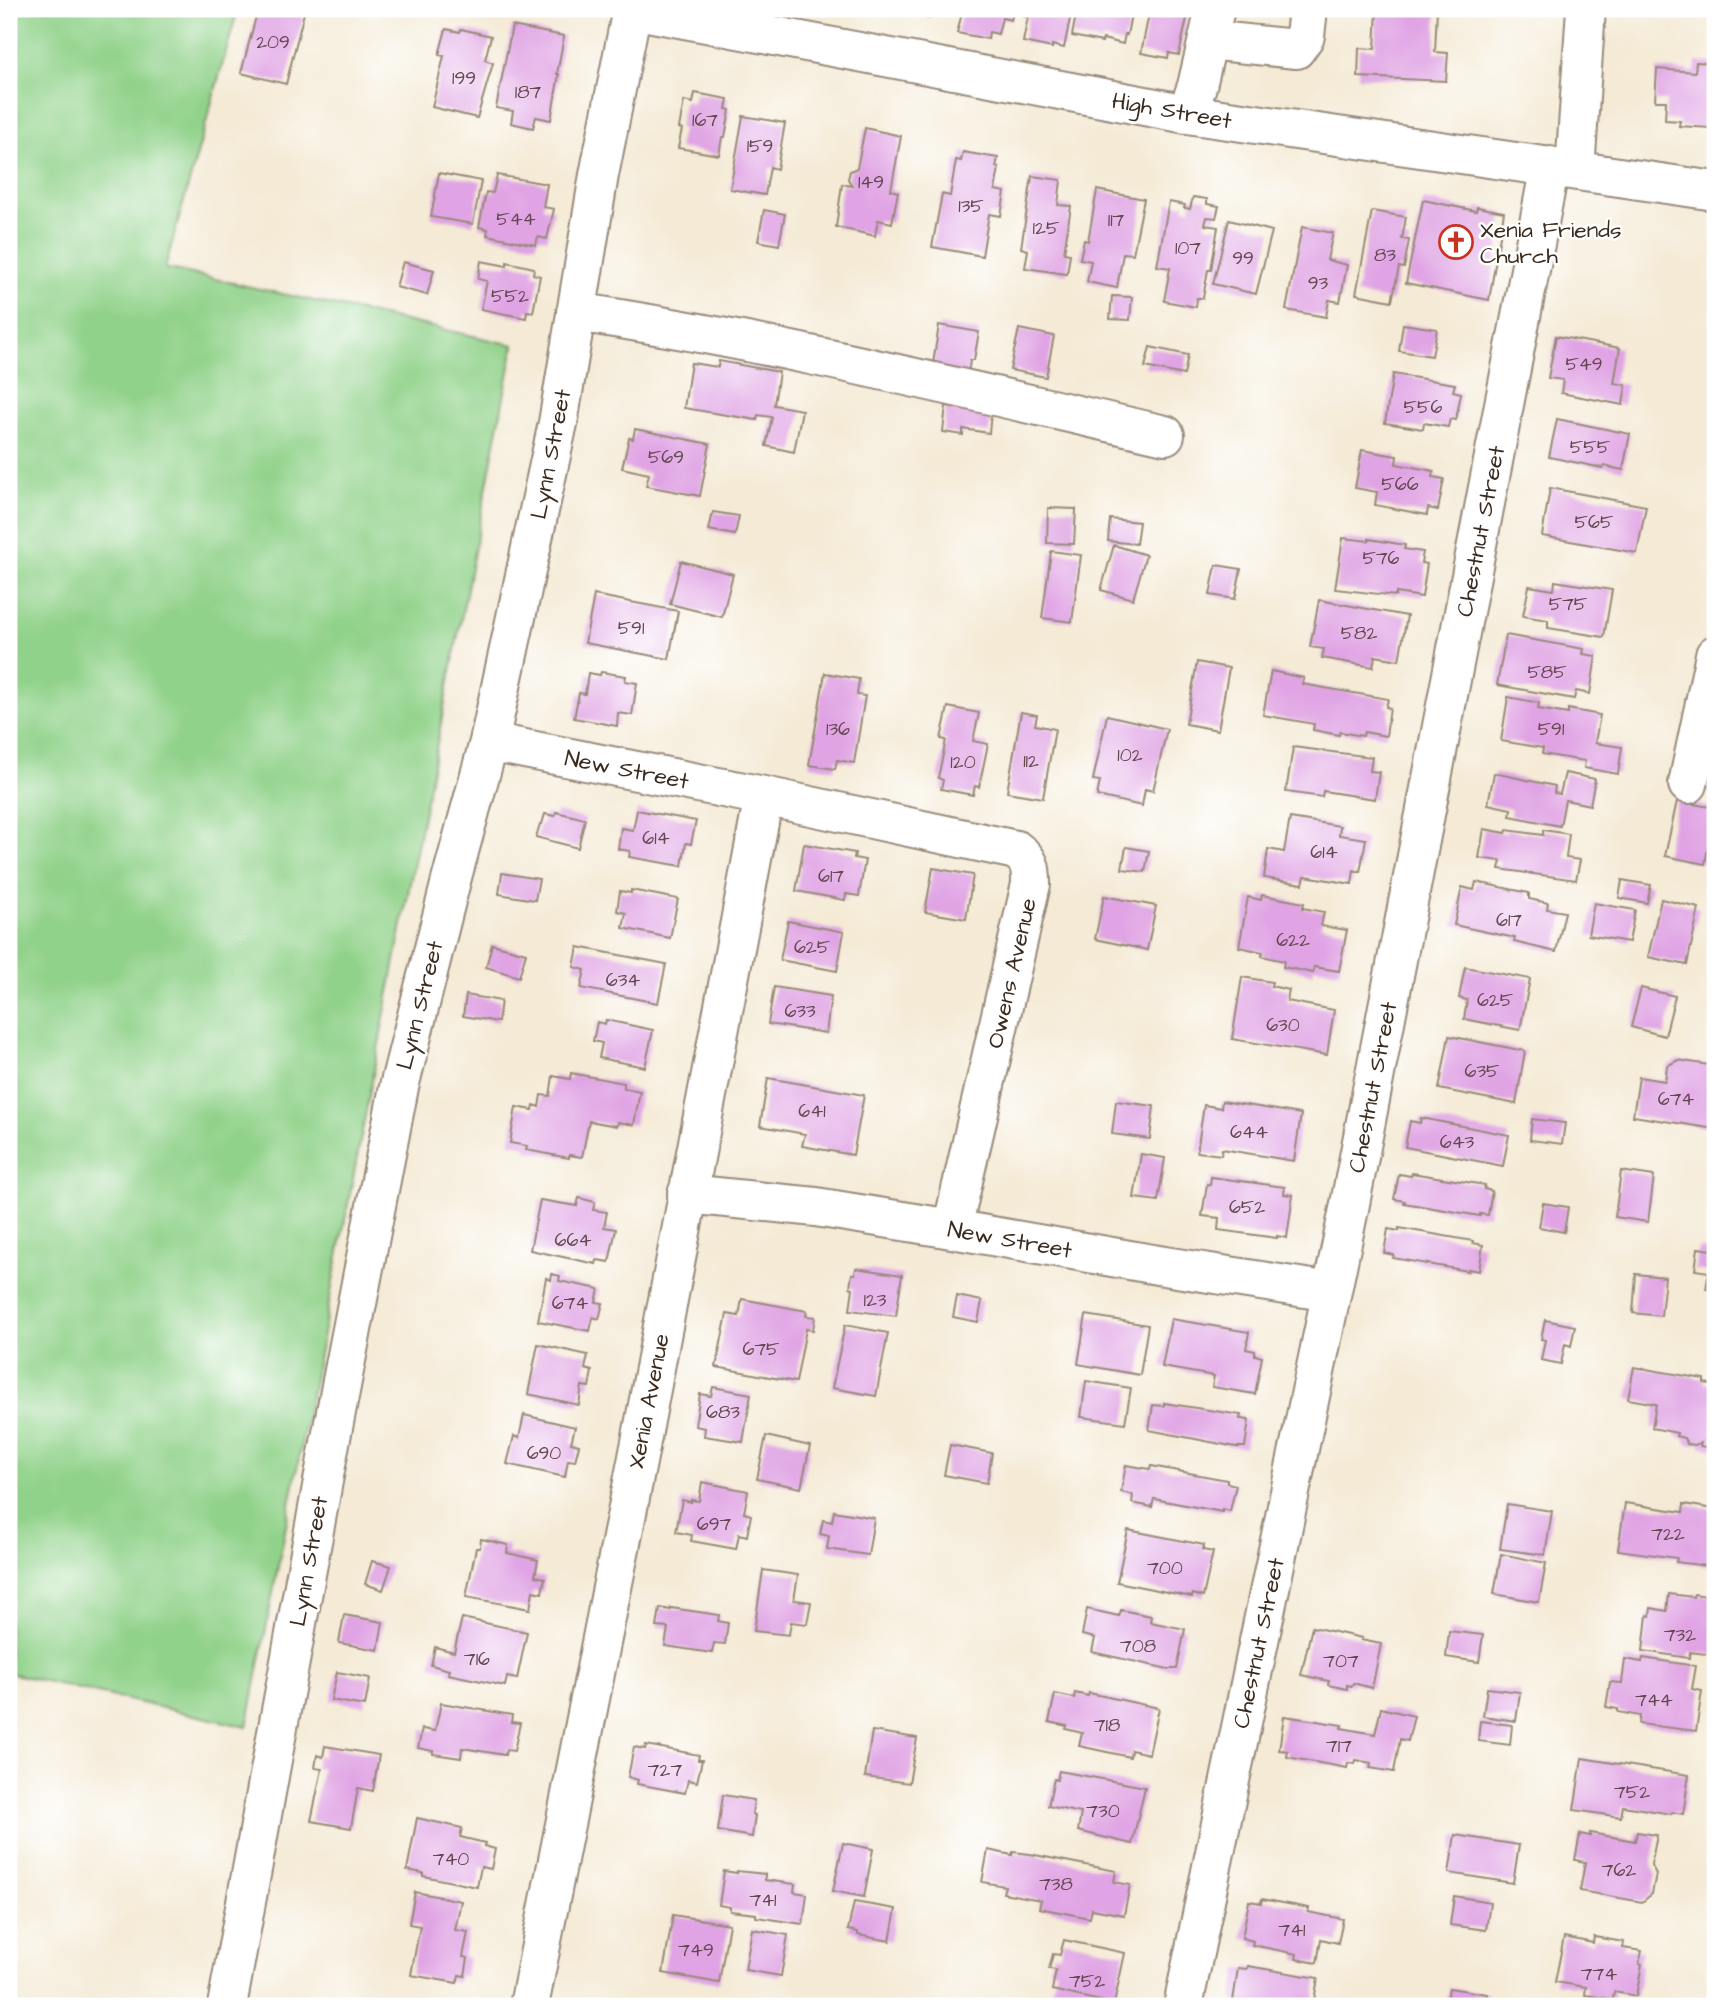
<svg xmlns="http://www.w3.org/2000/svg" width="1724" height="2015" viewBox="0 0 1724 2015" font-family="'Architects Daughter',sans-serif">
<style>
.green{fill:#91d28a;stroke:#667e54;stroke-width:2}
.building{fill:#e0a4e4}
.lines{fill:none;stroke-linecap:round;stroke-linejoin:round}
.minor-casing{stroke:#988a7a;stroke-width:42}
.minor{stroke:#fff;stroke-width:38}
.labels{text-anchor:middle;stroke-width:5;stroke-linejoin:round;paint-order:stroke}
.number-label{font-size:19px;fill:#644850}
.street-label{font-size:23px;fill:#3b2a1e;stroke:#fff}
.poi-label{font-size:23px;fill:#3b2a1e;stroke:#fff;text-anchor:start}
</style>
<rect width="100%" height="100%" fill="#fff"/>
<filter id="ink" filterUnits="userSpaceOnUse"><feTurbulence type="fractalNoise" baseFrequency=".0143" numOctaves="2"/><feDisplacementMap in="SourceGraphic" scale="14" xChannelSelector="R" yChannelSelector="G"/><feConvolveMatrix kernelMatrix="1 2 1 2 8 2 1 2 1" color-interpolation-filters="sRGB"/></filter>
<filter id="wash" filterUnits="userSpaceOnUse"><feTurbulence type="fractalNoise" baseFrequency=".00686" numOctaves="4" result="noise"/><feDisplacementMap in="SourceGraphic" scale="28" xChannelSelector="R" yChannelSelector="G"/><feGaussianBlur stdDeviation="1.57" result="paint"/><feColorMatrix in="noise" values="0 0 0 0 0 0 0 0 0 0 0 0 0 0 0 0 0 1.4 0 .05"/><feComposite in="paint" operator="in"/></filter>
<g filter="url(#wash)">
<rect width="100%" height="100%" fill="#f4ead5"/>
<!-- green -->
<path class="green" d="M9,9H238L165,268L514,345L247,1727L9,1673Z"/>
<g id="blocks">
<!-- building -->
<path class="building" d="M258,9H305L286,84L241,73Z
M891,9H932L930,18Z
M963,9H1014L1011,20L1002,18L998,34L989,32L988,39L957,33Z
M1023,9H1072L1064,48L1052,45V48L1023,42L1028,17L1022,16Z
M1077,9H1132L1127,35L1125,34L1123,44L1103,39L1102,42L1072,36Z
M1150,9H1189L1179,55L1169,53L1168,58L1141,53Z
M1377,9H1437L1435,52L1448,53L1446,81L1358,77L1359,48L1375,49Z
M512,26L564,36L557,74H559L551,120L536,117L533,128L511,123L513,111L496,108Z
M446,29L460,32L461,29L491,36L485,60L493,63L477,118L432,107L444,56L439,55Z
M1696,62L1715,63V124L1712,123L1711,128L1679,126L1680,121L1665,120L1666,101H1655L1657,69L1695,72Z
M695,93L728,99L726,109L730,110L725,137H722L719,155L678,148L682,129L679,128L684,101L693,103Z
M743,116L785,123L777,169L770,167L765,195L730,189Z
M865,128L901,136L891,190L898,192L892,223L878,220L875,236L836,227L842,184L852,186L848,179L850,171L857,168Z
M963,152L998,158L996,167L999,168L995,190L1005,192L1001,216L989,214L982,256L932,247L942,194L950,196L956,160L961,161Z
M439,173L481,181L473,224L431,217Z
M497,175L547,184L543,207L554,209L547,239L538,237L536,245L487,235L488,229L479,227L486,192L493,193Z
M1032,176L1061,180L1058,205L1071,206L1064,253L1070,254L1067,274L1025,268L1028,250L1021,248Z
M1097,190L1144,199L1133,254L1123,253L1117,288L1087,282L1091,261L1080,259L1084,240L1088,241Z
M1193,197L1207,199V204L1219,206L1216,218L1207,217L1205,225L1218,227L1211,270H1208L1203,298H1197L1196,307L1164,301L1170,268L1157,266L1169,202L1185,205L1184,208L1190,209Z
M1423,200L1476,211L1477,207L1504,212L1489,300L1406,283Z
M764,210L785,214L779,245L758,241Z
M1372,211L1406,217L1402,239L1409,240L1404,268L1399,267L1392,301L1356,294Z
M1229,220L1272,231L1256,294L1213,284Z
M1302,227L1333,233L1327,260L1347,265L1340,302L1329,300L1326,317L1286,310Z
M481,261L507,266V262L534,268L533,274L540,276L533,312L527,311L526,318L481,309L487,281L478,279Z
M403,262L434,270L427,295L396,287Z
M1112,296L1132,297L1130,320L1110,319Z
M1403,324L1437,329L1432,356L1399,351Z
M939,325L979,332L974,360H970L968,376L932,370Z
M1019,329L1054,336L1046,377L1010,370Z
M1556,336L1620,348L1614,383L1626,385L1623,405L1561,393L1563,380L1548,378Z
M1150,347L1188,355L1184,375L1145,367Z
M719,361L779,372L774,405L802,410L794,452L766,446L772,417L758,415L757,420L684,408L691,363L718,367Z
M1393,374L1455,384L1453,391L1461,393L1456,420L1450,419L1448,427L1424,423L1423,429L1385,423Z
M946,406L991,412L989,433L963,429V435L943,432Z
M1557,419L1630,434L1623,470L1604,466L1603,468L1549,457Z
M635,429L710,444L700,496L646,486L649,474L622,468L629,438L633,439Z
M1362,450L1397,456L1396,464L1434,471L1433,477L1444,479L1438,510L1428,508L1427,515L1375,505L1377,492L1355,488Z
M1550,488L1646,506L1637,553L1542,536Z
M1048,508L1076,509L1074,544L1047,543Z
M713,512L739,516L735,535L709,530Z
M1110,519L1139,522L1136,544L1108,541Z
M1343,538L1369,541V539L1405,545L1404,549L1423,552L1421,563L1427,564L1422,597L1396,593V596L1335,589Z
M1114,545L1146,555L1133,599L1101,590Z
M1051,551L1081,555L1072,622L1042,618Z
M681,561L733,574L722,617L670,604Z
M1216,565L1241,569L1235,599L1210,595Z
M1555,581L1612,590L1604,637L1548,628V620L1523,616L1529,586L1554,590Z
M594,595L678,611L669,659L585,643Z
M1319,600L1407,616L1399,660L1375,656L1373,667L1322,658L1324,649L1310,647Z
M1506,635L1584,649L1583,654L1596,656L1590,694L1576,691L1574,699L1497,685Z
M1197,662L1229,668L1218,730L1186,724Z
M1271,671L1304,678L1302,684L1388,699L1386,707L1390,708L1386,736L1364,732L1363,736L1340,732L1339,735L1313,730L1314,724L1263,715Z
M601,672L626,676L625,681L637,683L632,715L618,713L617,726L574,718L579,693L585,694L588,673L600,675Z
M825,673L859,679L857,695L865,696L854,763L837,760L835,769L809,765Z
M1508,697L1539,703L1538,709L1568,714V709L1600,715L1595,743L1622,747L1618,774L1584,768L1585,761L1542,754L1543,748L1501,741Z
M948,707L979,713L973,741L988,744L979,787L975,786L973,795L941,789L943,780L938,778L946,740L941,739Z
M1021,712L1037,715L1035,725L1055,729L1043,798L1007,792Z
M1107,715L1167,729L1153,791L1145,789L1142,806L1097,796L1100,781L1093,780Z
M1293,747L1372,757L1370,771L1379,772L1375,799L1323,791L1322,797L1286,792Z
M1494,773L1555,786L1554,793L1560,794L1565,773L1595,779L1590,805L1565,800L1560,826L1510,816L1511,809L1488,804Z
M1677,801L1715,808L1705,864L1665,856Z
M637,810L696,821L691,844L686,843L682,866L629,857L630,851L618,849L621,828L633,830Z
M556,812L585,819L578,848L536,837L540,824H542L545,814L555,816Z
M1290,818L1340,826L1339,835L1366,839L1360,872L1354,870L1352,884L1305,876L1303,884L1264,878L1268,849L1284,852Z
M1484,829L1506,833L1507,830L1543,835V830L1569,834L1566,858L1580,860L1576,880L1499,869L1501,861L1479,858Z
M804,844L855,853L854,858L865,860L859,896L846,894L845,900L796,891Z
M1126,847L1149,851L1145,872L1122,869Z
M933,868L973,875L966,919L925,912Z
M502,873L539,879L535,900L499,894Z
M1622,880L1651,885L1647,903L1619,898Z
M1476,882L1529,893V899L1548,903L1547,909L1565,912L1556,952L1514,942L1515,938L1454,925L1462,887L1474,890Z
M631,890L678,899L670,938L623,928L626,913L617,911L620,891L631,893Z
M1262,895L1304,903L1303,908L1324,912L1321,926L1347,930L1339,971L1314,967L1313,973L1283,967L1284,961L1262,956L1263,952L1239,947L1248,897L1261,900Z
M1104,896L1156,906L1147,950L1095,939Z
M1661,899L1699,908L1687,965L1648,957Z
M1594,903L1635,910L1629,942L1588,935Z
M788,921L844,932L837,971L780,960Z
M492,944L526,953L519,977L486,967Z
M578,947L666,964L658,1003L581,988L585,970L574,967Z
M1465,967L1530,979L1520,1030L1464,1019L1467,1000L1459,998Z
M1242,977L1272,982L1271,986L1289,990L1287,1001L1334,1010L1327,1055L1232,1039Z
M774,987L831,996L826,1033L768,1024Z
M1641,988L1675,996L1665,1036L1631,1027Z
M466,995L501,1001L498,1022L463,1016Z
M606,1020L653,1030L645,1067L599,1058L602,1043L593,1041L597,1022L605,1024Z
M1449,1036L1525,1051L1516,1104L1439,1089Z
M1678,1060L1715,1066V1129L1633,1116L1639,1077L1665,1081L1667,1066Z
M571,1073L624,1083V1088L640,1091L634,1125L618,1122L617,1126L589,1121L582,1157L569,1155V1158L526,1150L527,1146L510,1143L516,1107L533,1110L534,1105L539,1107L541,1095L550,1096L553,1076L570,1079Z
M768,1078L864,1095L853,1155L802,1146L805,1134L760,1126Z
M1116,1101L1154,1106L1150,1139L1112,1134Z
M1222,1101L1301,1114L1294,1161L1222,1149L1221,1155L1197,1152L1204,1105L1221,1108Z
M1421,1118L1509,1135L1503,1166L1405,1147L1410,1121L1420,1123Z
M1532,1119L1565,1123L1562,1144L1530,1140Z
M1141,1154L1165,1158L1158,1201L1134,1198Z
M1621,1171L1654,1176L1648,1222L1615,1217Z
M1412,1173L1485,1185L1484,1189L1492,1191L1488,1215L1480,1214V1216L1404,1203L1405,1201L1394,1199L1399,1174L1411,1176Z
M1211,1177L1285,1187L1284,1194L1293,1195L1287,1238L1277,1236V1238L1218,1230L1219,1218L1202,1216L1207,1184L1210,1185Z
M579,1198L595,1202L593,1210L607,1212L604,1227L616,1229L609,1262L597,1260L596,1264L530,1250L540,1200L577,1206Z
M1543,1203L1568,1207L1564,1232L1539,1227Z
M1399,1228L1473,1241V1243L1483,1245L1479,1271L1468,1269V1271L1393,1258L1394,1255L1384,1253L1388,1229L1399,1231Z
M1714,1238L1715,1239V1291L1706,1289L1709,1272L1695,1270L1698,1248L1712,1250Z
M856,1268L902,1275L896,1316L850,1310L853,1288L850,1287L852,1274H855Z
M552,1274L560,1276L559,1281L599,1289L596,1302L603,1303L599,1319L593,1317L590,1331L538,1321L546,1278L551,1280Z
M1636,1274L1665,1277L1661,1316L1633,1313Z
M957,1296L982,1301L978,1322L953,1317Z
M742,1299L807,1311L806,1316L815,1317L813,1330L806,1329L796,1382L716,1367L727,1314L739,1316Z
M1086,1315L1148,1325L1140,1375L1078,1364Z
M1171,1319L1249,1332L1246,1349L1255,1351V1355L1262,1357L1255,1394L1212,1387L1214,1376L1162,1367Z
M1545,1320L1575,1326L1571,1346L1565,1344L1561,1364L1541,1360L1545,1340L1541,1339Z
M845,1325L888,1333L876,1396L832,1388Z
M538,1344L588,1355L585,1369L592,1371L589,1387L582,1386L579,1405L528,1394Z
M1634,1367L1704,1379V1383L1715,1385V1449L1700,1446L1701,1442L1695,1445L1687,1444L1684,1438L1676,1436L1677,1433L1652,1428L1656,1404L1628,1399Z
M1086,1381L1131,1388L1125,1423L1081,1417Z
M713,1387L751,1394L743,1442L704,1436L705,1428L695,1426L700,1394L711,1396Z
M1164,1403L1241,1415L1240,1419L1249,1420L1245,1447H1236L1149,1430L1153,1405L1164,1406Z
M524,1415L575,1427L571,1443L579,1445L575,1461L568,1460L565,1477L507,1464L514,1436L519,1438Z
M766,1436L810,1446L801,1488L757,1479Z
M950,1445L992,1453L987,1483L944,1475Z
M1126,1465L1150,1469L1151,1466L1227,1480V1483L1236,1485L1230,1511L1222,1509V1512L1154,1499L1152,1507L1132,1503L1133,1495L1121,1492Z
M702,1482L748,1491L744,1513L751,1515L747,1536L739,1534L736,1549L691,1541L692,1535L676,1532L682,1500L691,1502V1500L699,1501Z
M1625,1503L1683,1512L1684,1504L1714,1509L1712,1516L1715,1517V1561L1707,1560L1706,1566L1676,1562L1677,1558L1618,1550Z
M1507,1504L1552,1511L1545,1555L1500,1549Z
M834,1511L874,1518L868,1555L827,1549L829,1536L820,1534L823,1520L832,1522Z
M1128,1530L1204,1545L1203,1550L1213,1552L1203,1597L1193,1594L1192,1597L1117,1582Z
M481,1539L508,1545L507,1553L538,1560L535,1576L545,1578L542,1593L533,1591L530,1609L466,1597L476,1548H480Z
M1501,1554L1546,1563L1539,1602L1494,1594Z
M372,1561L391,1566L383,1590L365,1584Z
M763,1570L798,1575L794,1600L811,1602L807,1624L791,1622L789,1635L754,1631Z
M1669,1594L1693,1597L1694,1594L1715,1597V1655L1690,1652L1689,1658L1643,1651L1647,1615L1650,1616L1651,1608L1667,1611Z
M660,1608L671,1610V1608L719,1615L718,1621L728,1623L725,1644L714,1643L712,1653L665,1646L668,1628L657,1627Z
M1087,1609L1119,1616L1121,1610L1151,1616L1150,1622L1185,1629L1177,1669H1168L1092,1652L1095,1638L1082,1635Z
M344,1615L383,1622L378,1650L339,1643Z
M462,1618L527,1632L517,1679L507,1677L505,1686L448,1674L449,1670L431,1665L435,1647L454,1652Z
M1312,1627L1362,1638L1361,1640L1381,1644L1372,1688L1353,1683L1352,1686L1347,1685V1689L1328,1685L1329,1681L1301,1675Z
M1449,1631L1483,1635L1479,1662L1446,1657Z
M1643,1658L1696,1666L1692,1689L1702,1691L1696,1731L1639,1724L1640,1716L1618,1712V1709L1606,1707L1610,1682L1622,1683L1625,1659L1642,1662Z
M337,1672L370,1678L365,1706L331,1700Z
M1487,1688L1520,1692L1516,1721L1483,1716Z
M1075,1693L1088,1696L1089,1693L1159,1708L1149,1754L1131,1750L1130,1757L1079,1746L1082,1733L1066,1729L1067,1726L1049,1722L1055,1694L1074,1698Z
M441,1703L512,1715L511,1722L520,1723L514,1751L506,1750L505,1755L462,1748L461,1758L433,1754V1751L418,1748L422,1729L435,1731Z
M1381,1708L1414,1716L1408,1741L1400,1739L1394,1772L1370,1768L1371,1763L1356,1760L1355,1764L1348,1763L1347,1768L1287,1757L1288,1751L1279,1750L1284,1716L1342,1725L1341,1728L1375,1734Z
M1480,1721L1512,1725L1510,1745L1478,1741Z
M872,1731L917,1738L909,1783L865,1777Z
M646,1745L699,1755L698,1760H702L697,1782L688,1780L685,1793L637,1784L638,1780L628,1777L634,1747L645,1749Z
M325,1746L379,1755L373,1791L358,1788L351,1828L311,1821L322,1769L315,1768L317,1755L323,1757Z
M1582,1758L1689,1775L1683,1814L1672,1812L1671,1814L1623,1806L1621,1817L1574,1810Z
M1059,1771L1145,1787L1132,1844L1078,1831L1081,1813L1048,1806L1054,1779L1057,1780Z
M723,1795L754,1800L752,1814L755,1815L752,1837L718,1831Z
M417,1818L462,1828L460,1837L485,1843L484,1846L495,1849L491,1869L481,1867L477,1887L423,1876V1873L407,1870Z
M1637,1832L1657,1835L1651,1865L1656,1874L1652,1894L1642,1902L1580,1891L1585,1862L1575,1860L1580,1834L1590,1836V1833L1635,1841Z
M1455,1835L1519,1845L1513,1883L1449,1873Z
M843,1843L873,1849L864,1897L833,1891Z
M988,1850L1012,1855L1013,1852L1030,1854L1116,1871L1114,1882L1130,1885L1124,1915L1092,1909L1090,1918L1039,1908L1041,1900L1003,1893L1005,1886L982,1882Z
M724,1871L737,1873V1871L765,1874V1880L795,1884L794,1892L807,1894L803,1924L756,1917V1914L730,1911V1907L719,1905Z
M415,1892L461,1901L455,1930L468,1932L463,1957L468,1958L465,1976L459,1975L457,1983L411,1975L420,1926L409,1924Z
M1454,1896L1490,1902L1486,1930L1450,1925Z
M1262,1899L1309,1908L1308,1912L1343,1919L1338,1943L1321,1939L1317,1963L1296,1959L1297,1954L1252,1945L1253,1941L1242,1938L1249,1901L1261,1903Z
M854,1902L896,1909L890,1941L858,1935V1932L848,1930Z
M673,1915L729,1924L719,1983L663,1973Z
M752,1929L788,1935L781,1976L745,1970Z
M1564,1937L1593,1943L1594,1937L1624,1942L1623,1948L1642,1951L1639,1964L1642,1965L1636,1996L1614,1992L1613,1999L1585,1995L1586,1987L1555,1982Z
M1064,1940L1125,1953L1114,2004L1052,1990L1056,1970L1049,1969L1053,1954L1060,1955Z
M1248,1966L1318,1978L1313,2006H1239L1240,2002L1233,2001L1238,1968L1247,1969Z
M1449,1988L1488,1994L1486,2006H1446Z"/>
</g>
</g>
<g filter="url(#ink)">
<use href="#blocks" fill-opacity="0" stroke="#988a7a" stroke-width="2"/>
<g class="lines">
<!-- minor casing -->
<g class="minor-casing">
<path id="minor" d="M632,9L1187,114L1715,191
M1208,40L1296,49L1305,36L1308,9
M1187,114L1197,86L1215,9
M1575,170L1586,9
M576,312C775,342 970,391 1165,435
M489,742L764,796L1016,850C1030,860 1031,867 1031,884L952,1229
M1688,784L1715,655
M687,1194L816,1207L952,1229L1158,1265L1331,1292
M227,2006L330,1443L399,1087L452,877L489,742L558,423L599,175L632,9
M529,2006L640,1447L764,796
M1183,2006L1349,1209L1550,166"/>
</g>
<!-- minor -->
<use href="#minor" class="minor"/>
</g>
</g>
<!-- icons -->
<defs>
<g id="church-ring" transform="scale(1.75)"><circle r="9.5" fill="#fff" stroke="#c8321e" stroke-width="1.5"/><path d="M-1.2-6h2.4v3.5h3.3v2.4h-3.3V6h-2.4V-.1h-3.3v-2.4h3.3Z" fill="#c8321e"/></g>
</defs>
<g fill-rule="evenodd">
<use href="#church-ring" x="1456" y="242"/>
</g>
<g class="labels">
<!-- number labels -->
<g class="number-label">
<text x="273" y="48">209</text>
<text x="464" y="84">199</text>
<text x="528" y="98">187</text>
<text x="705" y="126">167</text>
<text x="760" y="152">159</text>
<text x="871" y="188">149</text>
<text x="971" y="212">135</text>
<text x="516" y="225">544</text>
<text x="1116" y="226">117</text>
<text x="1046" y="234">125</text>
<text x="1188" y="254">107</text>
<text x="1385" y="261">83</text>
<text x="1243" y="264">99</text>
<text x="1318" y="289">93</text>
<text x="510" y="302">552</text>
<text x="1584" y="370">549</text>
<text x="1423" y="413">556</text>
<text x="1590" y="453">555</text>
<text x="666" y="463">569</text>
<text x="1400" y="490">566</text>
<text x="1594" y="528">565</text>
<text x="1381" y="564">576</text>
<text x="1568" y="610">575</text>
<text x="631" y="634">591</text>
<text x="1359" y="639">582</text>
<text x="1547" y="678">585</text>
<text x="838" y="735">136</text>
<text x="1551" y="735">591</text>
<text x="1130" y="761">102</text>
<text x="1031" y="767">112</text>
<text x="963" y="768">120</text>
<text x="656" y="844">614</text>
<text x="1324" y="858">614</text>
<text x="831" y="882">617</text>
<text x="1509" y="926">617</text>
<text x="1293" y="946">622</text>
<text x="812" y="953">625</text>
<text x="623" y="986">634</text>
<text x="1495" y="1006">625</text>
<text x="800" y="1017">633</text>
<text x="1283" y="1031">630</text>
<text x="1482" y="1077">635</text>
<text x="1676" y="1105">674</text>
<text x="812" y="1117">641</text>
<text x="1249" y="1138">644</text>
<text x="1457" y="1148">643</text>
<text x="1247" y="1213">652</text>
<text x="573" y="1246">664</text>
<text x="875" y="1306">123</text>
<text x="570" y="1309">674</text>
<text x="761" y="1355">675</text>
<text x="723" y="1418">683</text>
<text x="544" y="1459">690</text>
<text x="714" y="1530">697</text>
<text x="1668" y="1540">722</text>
<text x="1165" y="1574">700</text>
<text x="1680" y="1641">732</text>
<text x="1138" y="1652">708</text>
<text x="477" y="1665">716</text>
<text x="1341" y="1667">707</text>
<text x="1654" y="1706">744</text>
<text x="1107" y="1731">718</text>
<text x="1339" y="1752">717</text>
<text x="665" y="1776">727</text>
<text x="1632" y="1798">752</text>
<text x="1103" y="1817">730</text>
<text x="451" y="1865">740</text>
<text x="1619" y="1876">762</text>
<text x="1056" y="1890">738</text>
<text x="763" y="1906">741</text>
<text x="1292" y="1936">741</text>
<text x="696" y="1956">749</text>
<text x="1599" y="1980">774</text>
<text x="1087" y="1987">752</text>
</g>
<!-- street labels -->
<g class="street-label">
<text transform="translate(1172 110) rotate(10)" y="8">High Street</text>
<text transform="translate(550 454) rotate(-79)" y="8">Lynn Street</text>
<text transform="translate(1480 531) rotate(-79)" y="8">Chestnut Street</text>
<text transform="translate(627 769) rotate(11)" y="8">New Street</text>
<text transform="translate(1011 973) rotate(-77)" y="8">Owens Avenue</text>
<text transform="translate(419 1005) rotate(-76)" y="8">Lynn Street</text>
<text transform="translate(1372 1087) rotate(-79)" y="8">Chestnut Street</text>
<text transform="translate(1010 1239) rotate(10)" y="8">New Street</text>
<text transform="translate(648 1401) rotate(-79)" y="8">Xenia Avenue</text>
<text transform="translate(308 1561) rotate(-80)" y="8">Lynn Street</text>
<text transform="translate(1258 1643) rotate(-78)" y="8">Chestnut Street</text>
</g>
<!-- poi labels -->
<g class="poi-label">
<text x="1480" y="237">Xenia Friends<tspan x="1480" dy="26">Church</tspan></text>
</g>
</g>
<!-- margin -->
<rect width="1724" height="2015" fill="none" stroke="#fff" stroke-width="35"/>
</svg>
